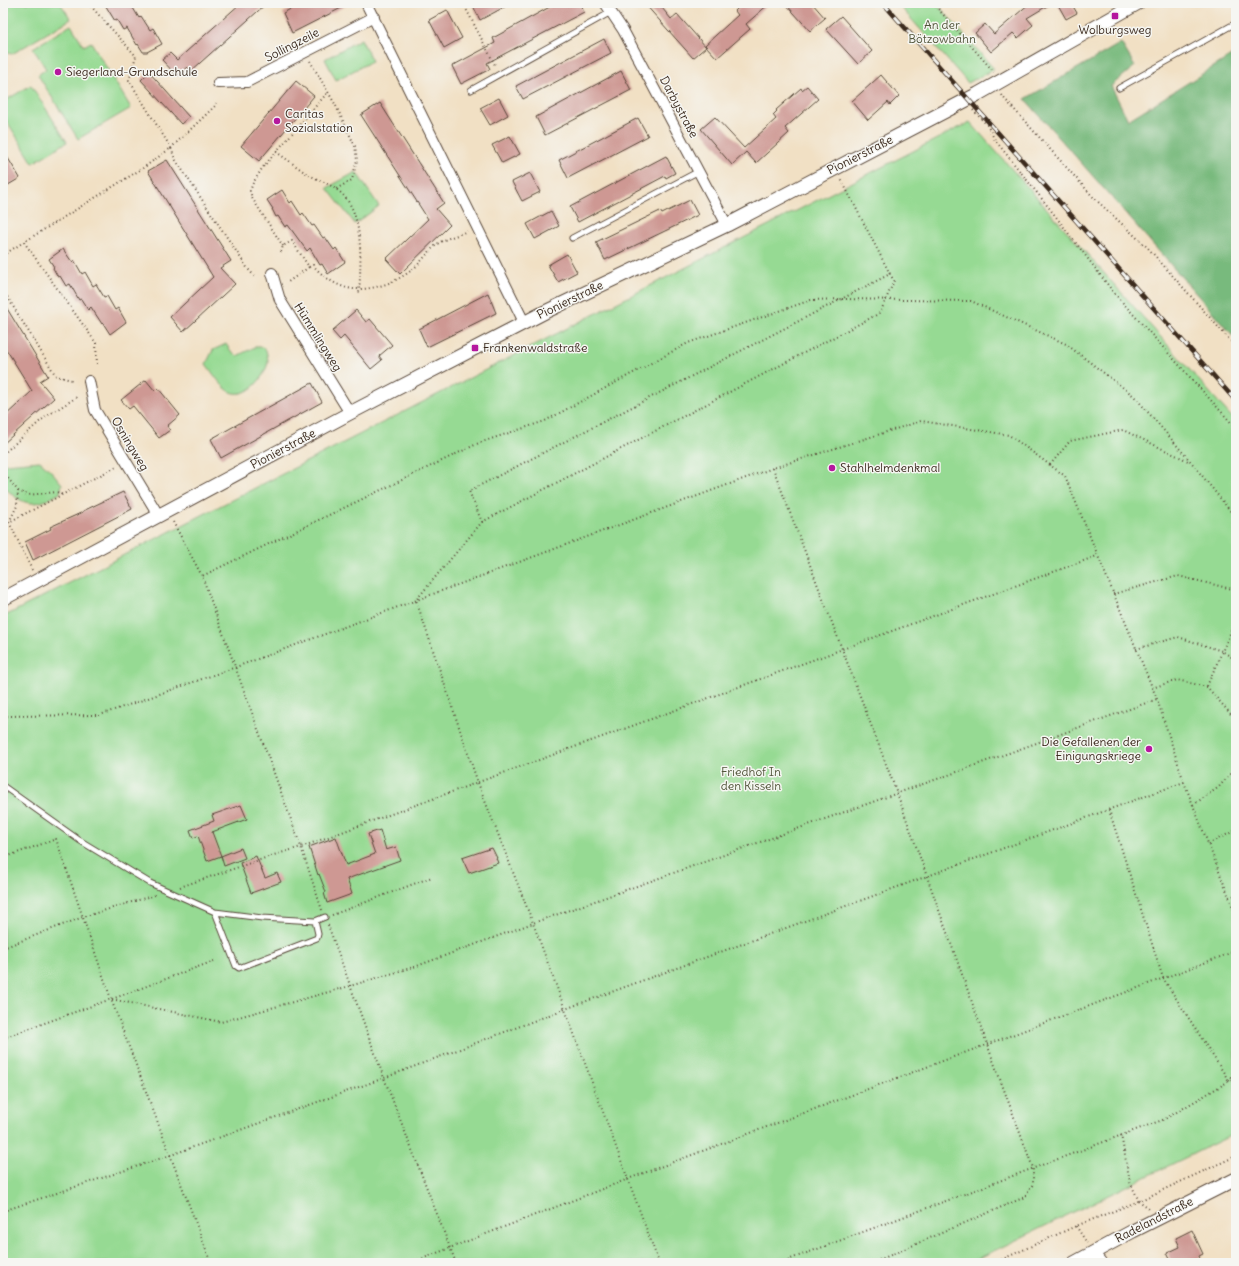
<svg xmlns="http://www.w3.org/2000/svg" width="1239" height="1266" viewBox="0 0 1239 1266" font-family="Delius,sans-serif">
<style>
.green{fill:#96da93;stroke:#688258}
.forest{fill:#78ba7d;stroke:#5a724e}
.building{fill:#ce9893}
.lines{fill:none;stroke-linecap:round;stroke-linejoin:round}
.service-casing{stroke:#564537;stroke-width:7}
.minor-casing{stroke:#564537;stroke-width:12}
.tertiary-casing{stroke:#564537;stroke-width:15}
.path{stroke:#564537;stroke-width:2;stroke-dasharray:1 3;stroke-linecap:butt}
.service{stroke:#fff;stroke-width:5}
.minor{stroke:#fff;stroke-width:10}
.tertiary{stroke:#fff;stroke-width:13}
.rail-casing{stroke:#3b2a1e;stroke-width:4.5}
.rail{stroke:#f6f6f2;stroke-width:3;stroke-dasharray:9;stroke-linecap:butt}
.poi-dot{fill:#b5179e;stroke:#f6f6f2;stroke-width:1.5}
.labels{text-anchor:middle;stroke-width:3;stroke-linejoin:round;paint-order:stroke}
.park-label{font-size:12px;fill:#52563b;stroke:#f6f6f2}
.poi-label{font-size:12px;fill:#3b2a1e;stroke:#f6f6f2;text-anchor:start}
.street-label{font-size:12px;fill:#3b2a1e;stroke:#f6f6f2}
</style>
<rect width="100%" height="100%" fill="#f6f6f2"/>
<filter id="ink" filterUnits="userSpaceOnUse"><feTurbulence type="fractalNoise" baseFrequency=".025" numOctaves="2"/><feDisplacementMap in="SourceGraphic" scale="8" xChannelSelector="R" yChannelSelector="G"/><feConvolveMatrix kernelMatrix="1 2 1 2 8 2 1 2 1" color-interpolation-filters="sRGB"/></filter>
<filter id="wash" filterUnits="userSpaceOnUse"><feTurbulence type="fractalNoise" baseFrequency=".012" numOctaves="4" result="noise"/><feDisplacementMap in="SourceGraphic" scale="16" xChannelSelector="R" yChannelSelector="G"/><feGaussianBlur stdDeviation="0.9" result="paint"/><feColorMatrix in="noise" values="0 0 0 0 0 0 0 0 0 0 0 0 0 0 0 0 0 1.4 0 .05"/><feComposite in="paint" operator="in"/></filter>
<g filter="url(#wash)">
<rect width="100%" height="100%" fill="#f1e0c4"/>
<!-- green -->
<path class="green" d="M3,3H60L71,19L12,54L3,52Z
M897,3H936L994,69L968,83Z
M71,25L84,46L91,42L131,108L78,139L38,75L46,69L33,48Z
M361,39L372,61L336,80L325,59Z
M31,85L67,142L33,163L3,115V102Z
M970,122L1236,422V1133L969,1263H3V617Z
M356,172L379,206L355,224L327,188Z
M226,344L230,350L237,356L255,347H262L266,350C267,354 268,359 268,362C265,377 248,399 231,392C221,387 213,373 206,364L213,350Z
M40,461L52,472L62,484L60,493C36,508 22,507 3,485V470L5,464Z"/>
<!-- forest -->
<path class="forest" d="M1121,43L1135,66L1111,86L1128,120L1236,53V339L1025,99Z"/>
<g id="blocks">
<!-- building -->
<path class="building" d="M104,3H130L139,18L141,16L150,30L153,28L162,44L147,52H143L138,44L137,45L127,28L123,30L117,20L115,21Z
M241,3H267L191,71L187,67L177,76L162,60L170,53L177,60Z
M302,3H351L292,33L283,13Z
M479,3H512L480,20L473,6Z
M557,3H579L584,12L487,63L490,69L461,84L452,66L495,43L493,38Z
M644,3H658L671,19L677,14L706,47L693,58Z
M743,3H770L746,24L750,29L717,58L705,45L738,15L735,11Z
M785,3H812L825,18L810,31Z
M1030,3H1052L1027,18L1033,25L1018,38L1013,33L991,52L975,33L985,24L994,34Z
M1057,3H1071L1077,13L1066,19Z
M447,10L462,38L444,48L429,20Z
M841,16L872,51L858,64L826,29Z
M604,39L611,53L523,99L516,86Z
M621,71L631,90L545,135L536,117Z
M149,72L189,117L181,124L141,80Z
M881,75L899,96L890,105L888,102L868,120L852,101Z
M296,81L314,96L259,161L241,146Z
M807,86L818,99L785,128L789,133L756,163L746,152L732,165L701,129L715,117L744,148L776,119L773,115L777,111L776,110L801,88L802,90Z
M499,98L508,115L490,125L480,108Z
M380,103L444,203L436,209L450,225L400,274L386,259L428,219L361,115Z
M638,118L648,136L568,178L559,160Z
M510,136L520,154L502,163L492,145Z
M3,150L20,178L3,188Z
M666,156L675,173L666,178L665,176L578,222L570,207Z
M167,160L231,261L220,268L235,284L183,332L170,317L213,277L148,171Z
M530,173L540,192L522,201L512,182Z
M282,190L290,203L292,201L301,215L303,213L312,226L314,225L323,238L325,237L334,250L336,248L345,262L328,274L322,264L320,265L310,248L307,251L288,225L285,227L278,216L276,217L272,209H273L267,200Z
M690,200L698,215L605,260L596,242L660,211L662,214Z
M551,211L559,226L535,239L527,224Z
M63,249L72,262L74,260L82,274L85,272L93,286L96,284L104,297L107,296L115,310L118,308L126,322L110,334L103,323L102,324L91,307L88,310L81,299L79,300L70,284L66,286L60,276L58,277L53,268L54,267L49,259Z
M567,254L577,272L558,282L548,265Z
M488,293L496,313L427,347L419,329Z
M3,302L48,376L40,381L54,398L3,444V418L32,391L3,344Z
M356,310L366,322L370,319L392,345L379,356L382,360L371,369L344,336L340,340L332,331Z
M146,380L155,391L158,388L180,415L167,426L170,430L159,438L133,406L129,409L121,400Z
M312,383L322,402L221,458L211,439Z
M123,492L132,509L33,560L25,542L51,529L50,527L83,512V511Z
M241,805L247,819L212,832L221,856L207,861L198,836L193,838L190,830L214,821L212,815Z
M380,830L386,850L396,847L400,860L347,879L352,894L327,903L324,893L326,892L319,874L318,875L309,847L336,837L346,865L375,854L368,834Z
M241,848L245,858L224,866L221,856Z
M492,848L497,858H496L498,863L469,873L462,858Z
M256,856L265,878L277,873L281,882L251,893L240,863Z
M1192,1230L1203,1254L1199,1256L1200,1259L1191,1263H1172L1167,1253L1180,1247L1176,1238Z"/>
</g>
</g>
<g filter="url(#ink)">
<use href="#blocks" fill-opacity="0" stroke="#564537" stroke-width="1"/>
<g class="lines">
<!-- service casing -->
<g class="service-casing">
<path id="service" d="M1119,88L1236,23
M471,90L611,12
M572,238L699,171
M3,786L79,840L150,883L215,912L262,918L315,921L325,917
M215,912L236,966L239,968L317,938L318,934L315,921"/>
</g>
<!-- minor casing -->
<g class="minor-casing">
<path id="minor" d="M366,3L524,322
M605,3L623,30L727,225
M218,83L247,82L374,17
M272,273L280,300L350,413
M89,381L95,410L159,516
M1093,1252L1102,1263"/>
</g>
<!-- tertiary casing -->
<g class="tertiary-casing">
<path id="tertiary" d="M3,599L350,413L545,312L727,225L978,94L1138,3
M1074,1263L1133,1231L1236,1179"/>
</g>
<!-- path -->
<path class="path" d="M88,3L136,56L129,80L171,148L215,106L216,103
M463,3L496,67
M933,3L994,72
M310,61L335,104L355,146L357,160L352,180L336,189
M1002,95L1003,97L1095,199L1148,248L1236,347
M973,110L987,125L995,140L1050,209L1114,293L1236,428
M276,152C287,159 298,168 309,175C321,181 333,185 343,195C364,216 361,265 359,293
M24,242L96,343L97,365
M283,246L252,198L250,191L253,183L263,167L328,92
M281,252L283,246L292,241L309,267L288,282
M3,255L143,168L171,148L175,159L248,269L256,278
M309,267L313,265C322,276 338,288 354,289C375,290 397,282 413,269C423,261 431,247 442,241C450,237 459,235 467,231
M3,290L56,376L72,380
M3,454L45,417L77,397
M1050,465L1070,441L1123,430L1190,462
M773,468L897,793L987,1044L1033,1168V1184L1025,1197L872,1263
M3,472L18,491L17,506L9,522
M18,491L28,495L57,492L63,495
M173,522L202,576
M482,522L880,313L894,281L890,274
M32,570L9,522L118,466
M1113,594L1178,576L1236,590
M1136,649L1178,637L1222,651L1236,660
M1207,686L1236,620
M1152,688L1177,680L1207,687L1236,720
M3,716L100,715L236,667L773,468L921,421L1009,435L1065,476L1157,699L1184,782L1236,915
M1193,805L1219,787L1236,767V765
M1109,810L1163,978L1229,1081
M1208,844L1236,830
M3,858L56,839L111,999L211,1263
M180,887L274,855L301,847L1097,556
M1229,897L1236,895
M322,910L301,847L202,576L479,443L545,421L688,343L811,300L842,299L971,301L1066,344L1134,396L1192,463L1236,518
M332,915L432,877
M328,925L384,1078L456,1263
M3,948L83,917L155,895
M112,999L214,961
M3,1038L111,999L221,1022L350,986L417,966L533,923L954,773L1157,699
M1229,1081L1236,1066
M1121,1135L1130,1182L1139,1201L1149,1208
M3,1211L171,1155L384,1078L565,1009L1184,782
M1076,1226L1087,1243
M411,1263L628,1179L1236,951
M659,1263L533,923L478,783L416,600L482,522L469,491L890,274L841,179
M780,1263L1165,1119L1229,1081L1236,1079
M994,1263L1076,1226L1139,1201L1236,1156"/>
<!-- service -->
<use href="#service" class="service"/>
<!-- minor -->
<use href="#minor" class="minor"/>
<!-- tertiary -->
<use href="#tertiary" class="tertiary"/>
<!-- rail casing -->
<g class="rail-casing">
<path id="rail" d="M883,3L1236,401"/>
</g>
<!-- rail -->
<use href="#rail" class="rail"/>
</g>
</g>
<!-- markers -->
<g class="poi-dot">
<rect x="1111" y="12" width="8" height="8" rx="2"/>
<circle cx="58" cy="72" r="4"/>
<circle cx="277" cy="121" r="4"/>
<rect x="471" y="344" width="8" height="8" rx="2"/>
<circle cx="832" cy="468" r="4"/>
<circle cx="1149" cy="749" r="4"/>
</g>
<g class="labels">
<!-- park labels -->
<g class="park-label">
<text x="942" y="29">An der<tspan x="942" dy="14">Bötzowbahn</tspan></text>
<text x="751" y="776">Friedhof In<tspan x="751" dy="14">den Kisseln</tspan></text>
</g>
<!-- poi labels -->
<g class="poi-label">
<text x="1115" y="34" text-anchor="middle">Wolburgsweg</text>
<text x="66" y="76">Siegerland-Grundschule</text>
<text x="285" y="118">Caritas<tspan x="285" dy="14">Sozialstation</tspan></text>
<text x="483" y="352">Frankenwaldstraße</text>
<text x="840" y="472">Stahlhelmdenkmal</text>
<text x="1141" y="746" text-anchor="end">Die Gefallenen der<tspan x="1141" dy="14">Einigungskriege</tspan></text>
</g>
<!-- street labels -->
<g class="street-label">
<text transform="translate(292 45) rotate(-27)" y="4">Sollingzeile</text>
<text transform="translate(679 107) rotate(62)" y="4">Darbystraße</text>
<text transform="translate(860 155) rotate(-27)" y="4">Pionierstraße</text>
<text transform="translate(570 300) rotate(-26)" y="4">Pionierstraße</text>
<text transform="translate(318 337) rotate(58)" y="4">Hümmlingweg</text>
<text transform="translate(130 444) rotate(59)" y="4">Osningweg</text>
<text transform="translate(283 449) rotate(-28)" y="4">Pionierstraße</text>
<text transform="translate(1154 1220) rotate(-27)" y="4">Radelandstraße</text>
</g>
</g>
<!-- margin -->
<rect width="1239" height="1266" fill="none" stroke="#f6f6f2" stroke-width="16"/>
</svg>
